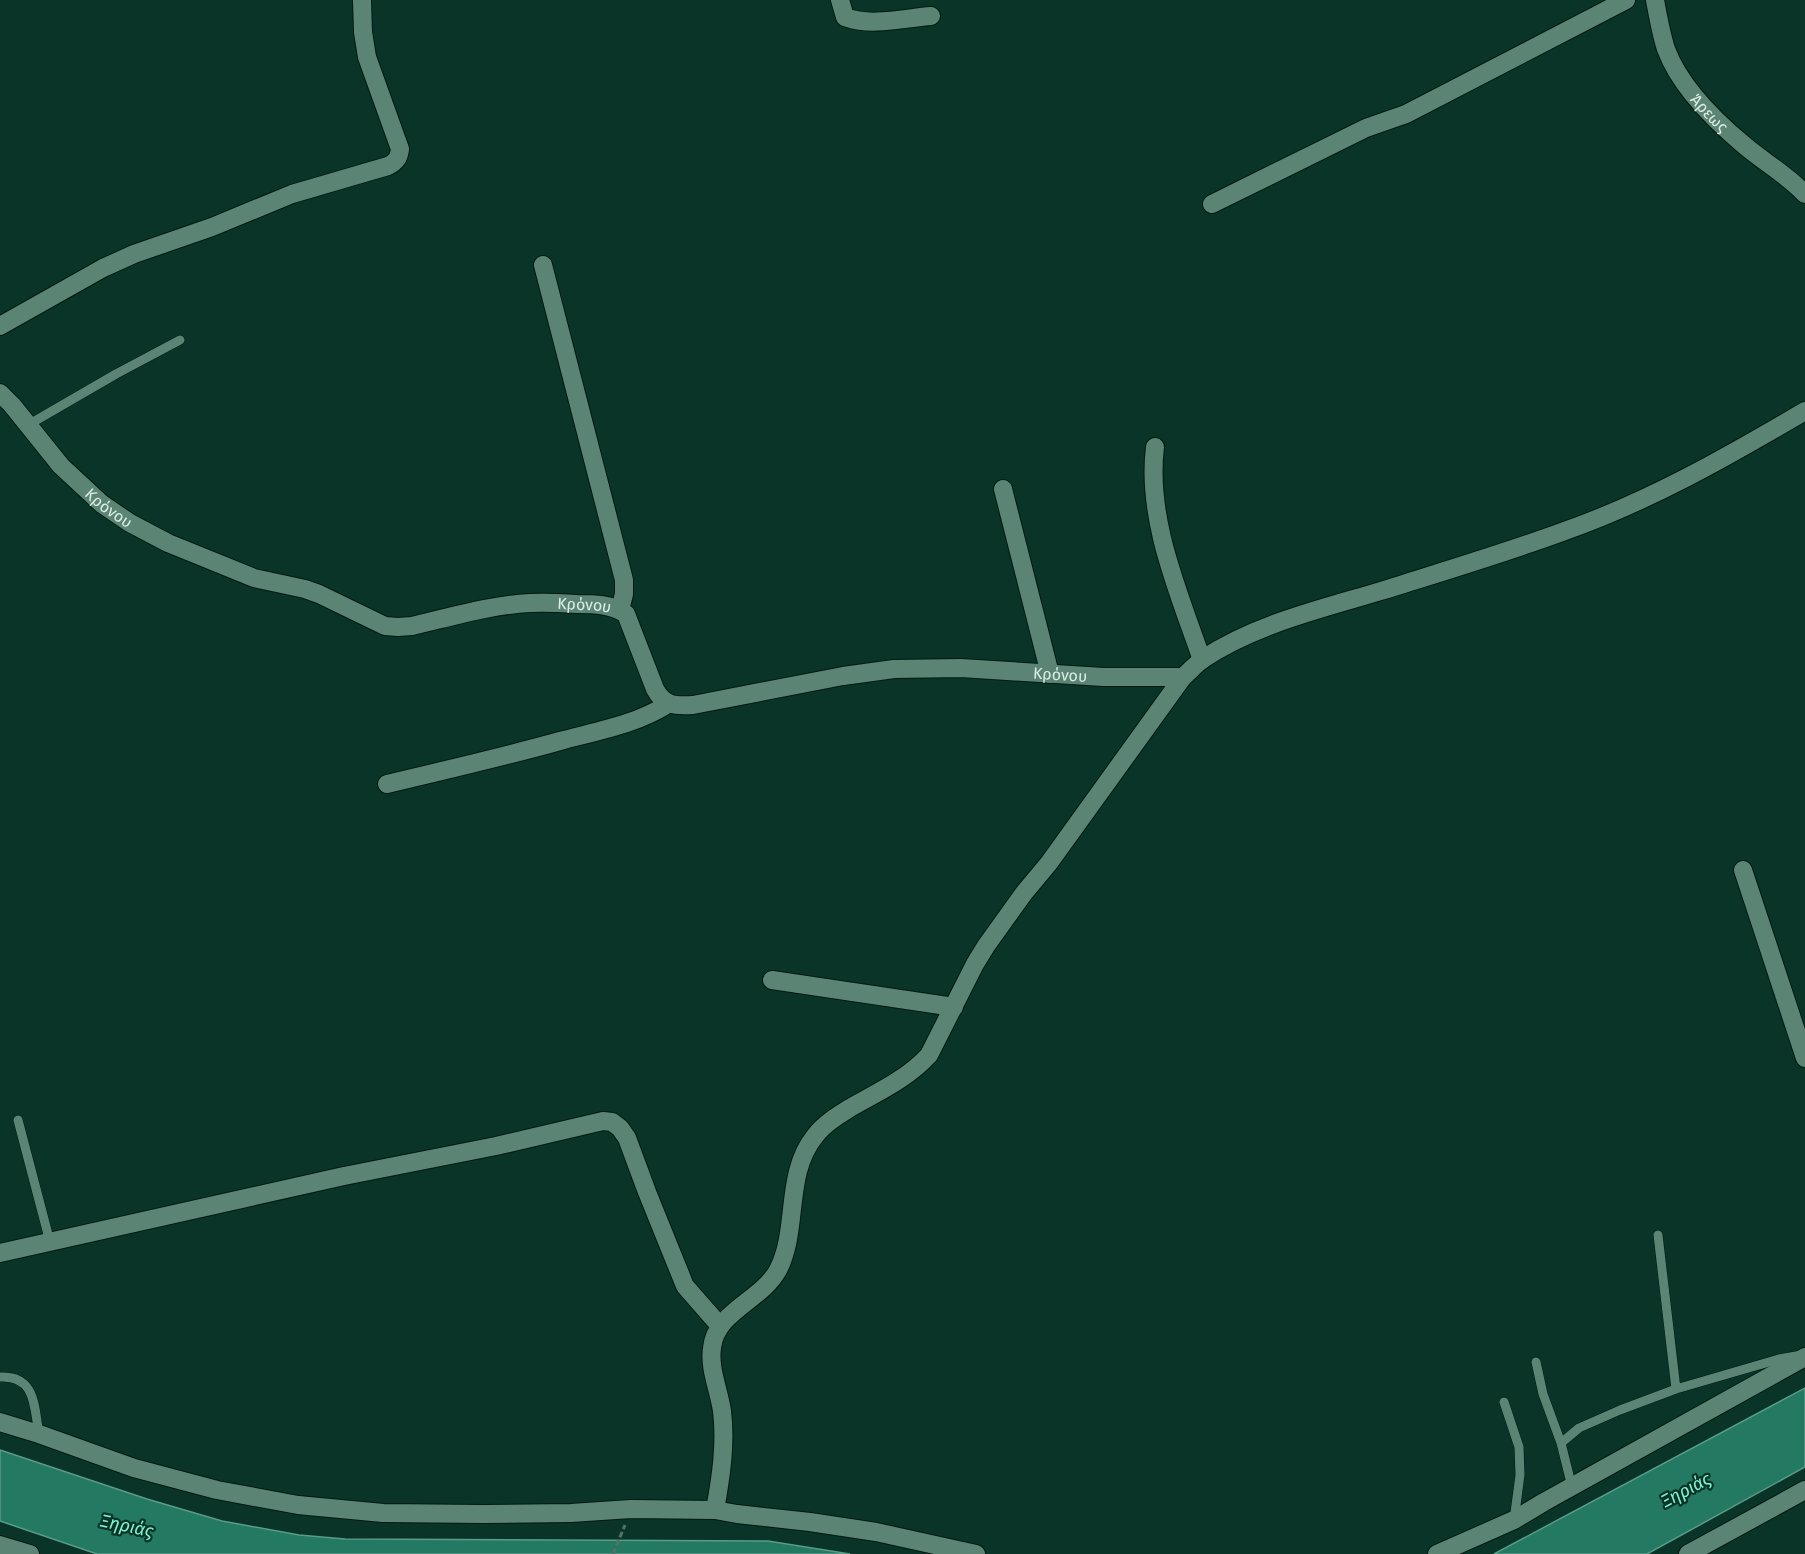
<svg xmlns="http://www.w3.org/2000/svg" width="1805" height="1554" viewBox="0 0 1805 1554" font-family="'Fira Sans',sans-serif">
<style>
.water{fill:#237961;stroke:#599c88;stroke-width:1.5}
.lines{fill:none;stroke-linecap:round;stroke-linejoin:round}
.lane-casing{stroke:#001a12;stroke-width:10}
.street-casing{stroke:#001a12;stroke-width:20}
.path{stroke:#507268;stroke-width:3;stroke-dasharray:6 3;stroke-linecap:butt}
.lane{stroke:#5c8475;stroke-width:9}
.street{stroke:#5c8475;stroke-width:18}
.labels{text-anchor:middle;stroke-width:4.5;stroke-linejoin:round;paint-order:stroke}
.street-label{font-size:16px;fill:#d8ede4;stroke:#0b3429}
.water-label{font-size:18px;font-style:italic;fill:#7ff3ce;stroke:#0b3429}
</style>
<rect width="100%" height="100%" fill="#0b3429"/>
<!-- water -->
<path class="water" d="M1805,1388V1467L1647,1554H1494Z
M0,1450L147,1499L222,1521L299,1535L345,1539L768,1541L850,1554H97L0,1521Z"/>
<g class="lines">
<!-- lane casing -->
<g class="lane-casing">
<path id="lane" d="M28,425L116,374L180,340
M18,1120L50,1242
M1658,1235L1676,1389
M1536,1362L1543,1394L1561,1443L1572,1487
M0,1377C36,1375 34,1407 39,1434
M1504,1402L1519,1447L1520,1475L1514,1520
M1561,1443L1579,1428L1620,1410L1676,1389L1779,1359L1796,1356"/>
</g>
<!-- street casing -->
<g class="street-casing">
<g id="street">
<path d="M840,0L845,17C871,27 905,18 931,16"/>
<path id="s1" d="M1655,0C1658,16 1661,34 1666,49C1680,87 1714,120 1744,145C1764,162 1787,175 1805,194"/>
<path d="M1212,204L1366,128L1406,114L1626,0"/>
<path d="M543,265L624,580V594L620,610"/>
<path d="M0,326L103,268L134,254L212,227L292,194L388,166C396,162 399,158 400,149L367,57L363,32L362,0"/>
<path id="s2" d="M0,393L12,405L61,466L102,504L130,523L168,543L254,578L305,589L319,594L385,626L398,627L412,626C451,617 490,605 530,603C545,602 561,603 577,604C594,604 611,604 626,614L655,689C664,706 675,706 693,705L843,676L894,669L961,668L1103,677H1183"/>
<path d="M1155,447C1146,519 1179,593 1202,660"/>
<path d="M1003,489L1050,674"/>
<path d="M387,784C445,770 503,757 560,741C597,731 635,725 668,704"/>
<path d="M1743,870L1805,1058"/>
<path d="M772,980L954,1007"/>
<path d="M0,1253L344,1176L496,1146L603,1121L612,1122L620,1128L627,1138L647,1192L685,1286L720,1326"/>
<path d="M0,1422L39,1434L134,1468L217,1490L298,1505L383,1513L483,1514L571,1513L631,1509L715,1510L737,1514L810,1522L876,1532L976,1554"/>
<path d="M715,1510C721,1477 726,1444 722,1411C719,1390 709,1369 712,1348C716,1311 761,1301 778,1270C799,1230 784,1174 815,1136C824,1124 837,1116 850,1108C878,1092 907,1079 929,1055L975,964L986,946L1024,893L1049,863L1183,677C1190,671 1196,664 1203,659C1256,624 1321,609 1381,591C1441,572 1502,554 1562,532C1648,502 1727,457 1805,411"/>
<path d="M0,1545L30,1554"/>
<path d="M1437,1554L1514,1520L1544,1502L1805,1357"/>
<path d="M1688,1554L1805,1490"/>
</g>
</g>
<!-- path -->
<path class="path" d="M613,1554L625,1525"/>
<!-- lane -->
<use href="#lane" class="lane"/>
<!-- street -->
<use href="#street" class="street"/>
</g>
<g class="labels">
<!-- street labels -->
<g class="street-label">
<text dy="6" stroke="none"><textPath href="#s1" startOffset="128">Άρεως</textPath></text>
<text dy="6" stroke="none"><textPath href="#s2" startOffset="159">Κρόνου</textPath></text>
<text dy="6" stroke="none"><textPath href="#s2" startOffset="663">Κρόνου</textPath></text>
<text dy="6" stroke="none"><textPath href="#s2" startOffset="1202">Κρόνου</textPath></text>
</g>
<!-- water labels -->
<g class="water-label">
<text transform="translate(1686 1490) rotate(-28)" y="6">Ξηριάς</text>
<text transform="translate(127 1526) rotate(12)" y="6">Ξηριάς</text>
</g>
</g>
</svg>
